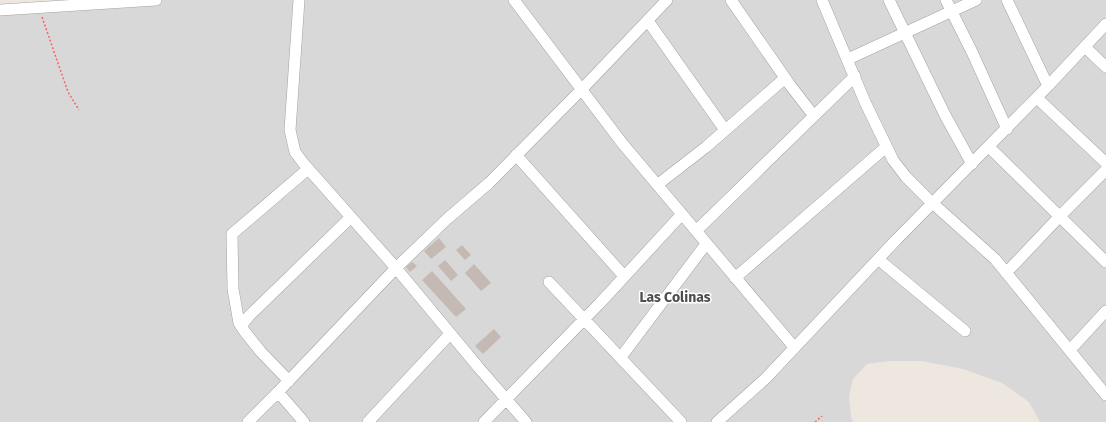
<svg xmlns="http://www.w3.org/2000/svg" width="1106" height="422" viewBox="0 0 1106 422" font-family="'Fira Sans',sans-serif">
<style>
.residential{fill:#d9d8d8}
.building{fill:#c4b9b3}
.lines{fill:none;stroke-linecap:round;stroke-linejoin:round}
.minor-casing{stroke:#a2a2a2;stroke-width:12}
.path{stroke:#fb6362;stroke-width:1.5;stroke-dasharray:2 2;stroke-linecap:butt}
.minor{stroke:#fff;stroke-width:11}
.labels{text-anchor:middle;stroke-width:3;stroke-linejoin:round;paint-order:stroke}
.district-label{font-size:14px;font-weight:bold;fill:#4e4e4e;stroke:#fff}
</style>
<rect width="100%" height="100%" fill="#ede7e0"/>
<!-- residential -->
<path class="residential" d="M104,0H1106V422H1040L1029,402L1002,383L963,369L922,361H890L867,364L853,379L849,396L851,417L853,422H0V10Z"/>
<!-- building -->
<path class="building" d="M439,238L446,247L431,259L424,251Z
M462,245L471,255L465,260L456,250Z
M445,260L458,275L451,281L438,266Z
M412,262L417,266L410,272L406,267Z
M474,264L491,283L481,291L465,273Z
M432,271L466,309L456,317L422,280Z
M494,329L501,337L483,354L475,346Z"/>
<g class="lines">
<!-- minor casing -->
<g class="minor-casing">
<path id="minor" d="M299,0L290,130L295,152L304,164L396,268L479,368L526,422
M514,0L622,143L794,347
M731,0L790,85L814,116
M822,0L865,102L893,160L906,177L928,199L995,259L1106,395
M889,0L945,115L972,164
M946,0L972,52L1007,129
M1007,0L1048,86
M0,10L156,0
M648,21L725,130
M1085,47L1106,67
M848,59L976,0
M1037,98L1106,163
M989,147L1106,262
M516,155L624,276
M657,185L706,147L785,78
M696,231L855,76
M878,259L965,331
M1006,273L1060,216L1106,170
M735,278L886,147
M549,282L681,422
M241,326L249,316L351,217
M1070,350L1106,311
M621,357L706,244
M289,381L261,352L245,332L239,323L233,289L232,234L308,169
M278,392L304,422
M248,422L278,392L396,268L447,219L489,183L582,89L667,0
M368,422L450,334
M484,422L600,303L682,214
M717,422L766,378L897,239L1048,86L1106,24"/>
</g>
<!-- path -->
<path class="path" d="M42,17L68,92L79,110
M815,422L822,416"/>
<!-- minor -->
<use href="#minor" class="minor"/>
</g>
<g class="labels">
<!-- district labels -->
<g class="district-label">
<text x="675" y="302">Las Colinas</text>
</g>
</g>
</svg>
